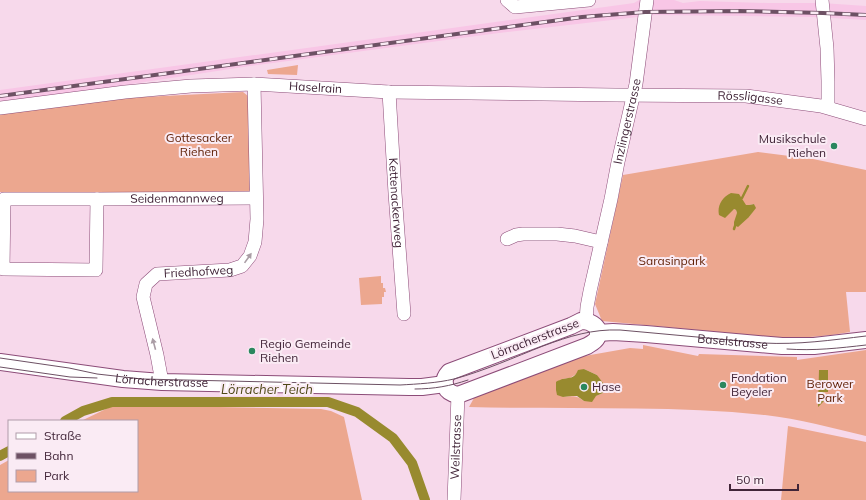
<svg xmlns="http://www.w3.org/2000/svg" width="866" height="500" viewBox="0 0 866 500" font-family="Mulish,sans-serif">
<style>
.built{fill:#f8c6e6}
.green{fill:#eca78f;fill-rule:evenodd}
.water{fill:#988a2f}
.lines{fill:none;stroke-linecap:round;stroke-linejoin:round}
.stream{stroke:#988a2f;stroke-width:2.5}
.canal{stroke:#988a2f;stroke-width:10}
.minor-casing{stroke:#8c4c78;stroke-width:14}
.major-casing{stroke:#8c4c78;stroke-width:18}
.minor{stroke:#fff;stroke-width:13}
.major{stroke:#fff;stroke-width:16}
.tram{stroke:#6d5164;stroke-width:1}
.rail-casing{stroke:#6d5164;stroke-width:4}
.rail{stroke:#faebf4;stroke-width:2.5;stroke-dasharray:8;stroke-linecap:butt}
.oneway{fill:#aa9da5}
.poi-dot{fill:#2a875e;stroke:#faebf4;stroke-width:1.5}
.labels{text-anchor:middle;stroke-width:4;stroke-linejoin:round;paint-order:stroke}
.street-label{font-size:12px;fill:#412538;stroke:#faebf4}
.park-label{font-size:12px;fill:#5f1e03;stroke:#faebf4}
.poi-label{font-size:12px;fill:#412538;stroke:#faebf4;text-anchor:start}
.water-label{font-size:13px;font-style:italic;fill:#4f4817;stroke:#faebf4}
</style>
<rect width="100%" height="100%" fill="#f7d9eb"/>
<!-- built -->
<path class="built" d="M639,0H674L683,3L700,1L768,3H822L866,6V20L814,17L655,15L499,33L250,66L0,104V90L634,3Z"/>
<!-- green -->
<path class="green" d="M298,65L297,75L268,74L267,70Z
M243,92L248,96L251,189L244,195L0,192V114L124,98Z
M758,152L813,159L866,170V292H846L850,332C828,336 805,338 782,338L602,321L595,304L623,175ZM754,204L755,208L749,217L737,213L736,210L734,209C741,207 747,205 754,204Z
M381,276V283H383V288H385L386,292H384V297H382V304L361,305L359,278Z
M643,345L698,356L699,354L797,357V360L866,350V436C833,428 799,419 765,415C667,405 567,410 469,407L474,398L478,395L579,357L630,348L643,349ZM584,369L597,375L603,393L584,401C576,395 573,396 563,397V379L570,378Z
M119,405L321,409L331,411L344,417L362,500H0V465L9,460V491H137V421H81L110,407Z
M788,426L866,442V500H781Z"/>
<!-- water -->
<path class="water" d="M731,193L739,194L746,205H749L754,204L756,208L749,217L738,227L734,225V222L737,213L736,210L734,209L725,218L719,215C717,206 722,197 731,193Z
M584,369L597,375L606,387L603,393L596,396L592,402L584,401L577,396H572L563,397L557,395L556,390V382C557,381 562,379 563,379C571,377 574,379 578,370Z
M819,370H828V392H824V401L818,407Z"/>
<g class="lines">
<!-- stream -->
<path class="stream" d="M742,198L748,186
M734,229L735,226"/>
<!-- canal -->
<path class="canal" d="M65,421L83,411L112,402H328L357,412L393,438L412,463L425,500
M0,456L9,451"/>
<!-- minor casing -->
<g class="minor-casing">
<g id="minor">
<path d="M507,0L515,7L589,0"/>
<path d="M822,0L827,48L828,81V107"/>
<path id="s1" d="M389,92L395,193L404,314"/>
<path id="s2" d="M0,108L125,92L191,86L254,84L389,92L615,95L746,96L821,106L866,119"/>
<path d="M4,199H97L96,270L3,269Z"/>
<path id="s3" d="M97,199L256,198"/>
<path d="M507,239L516,235L523,234H557L575,236L601,242"/>
<path id="s4" d="M586,321L587,307L590,291L611,199L618,162L636,84L647,0"/>
<path id="s5" d="M162,382L157,355L143,297L146,284L157,274L230,270L242,266L250,256L255,242L257,219L254,84"/>
<path id="s6" d="M454,500L458,395"/>
</g>
</g>
<!-- major casing -->
<g class="major-casing">
<g id="major">
<path d="M581,321C590,320 603,328 597,338C595,342 590,344 587,346L458,395C445,393 440,382 449,372L571,326Z"/>
<path id="s7" d="M598,333L613,332L646,334L782,346H814L866,340"/>
<path id="s8" d="M0,362L123,379L162,382L409,387H422L445,384"/>
</g>
</g>
<!-- minor -->
<use href="#minor" class="minor"/>
<!-- major -->
<use href="#major" class="major"/>
<!-- tram -->
<path class="tram" d="M787,349C814,351 840,348 866,345
M0,358L69,368L97,374L142,379L400,385C418,384 437,383 454,379C484,371 515,357 543,346C570,336 592,329 620,330L763,343C798,345 832,340 866,336
M0,367L70,377L97,378
M415,389C434,389 450,386 468,380"/>
<!-- rail casing -->
<g class="rail-casing">
<path id="rail" d="M0,96L582,17L645,12L739,11L823,13L866,15"/>
</g>
<!-- rail -->
<use href="#rail" class="rail"/>
</g>
<!-- one-way arrows -->
<defs><path id="oneway-solid" d="M-6-.8H1V-3.2L6.5 0L1 3.2V.8H-6Z"/></defs>
<g class="oneway">
<use href="#oneway-solid" transform="translate(248 258) rotate(-55)"/>
<use href="#oneway-solid" transform="translate(154 344) rotate(-105)"/>
</g>
<!-- markers -->
<g class="poi-dot">
<circle cx="834" cy="146" r="4"/>
<circle cx="252" cy="351" r="4"/>
<circle cx="723" cy="385" r="4"/>
<circle cx="584" cy="387" r="4"/>
</g>
<g class="labels">
<!-- street labels -->
<g class="street-label">
<text dy="4" stroke="none"><textPath href="#s2" startOffset="317">Haselrain</textPath></text>
<text dy="4" stroke="none"><textPath href="#s2" startOffset="752">Rössligasse</textPath></text>
<text dy="4" stroke="none"><textPath href="#s4" startOffset="204">Inzlingerstrasse</textPath></text>
<text dy="4" stroke="none"><textPath href="#s3" startOffset="80">Seidenmannweg</textPath></text>
<text dy="4" stroke="none"><textPath href="#s1" startOffset="111">Kettenackerweg</textPath></text>
<text dy="4" stroke="none"><textPath href="#s5" startOffset="157">Friedhofweg</textPath></text>
<text transform="translate(535 339) rotate(-21)" y="4">Lörracherstrasse</text>
<text dy="4" stroke="none"><textPath href="#s7" startOffset="135">Baselstrasse</textPath></text>
<text dy="4" stroke="none"><textPath href="#s8" startOffset="163">Lörracherstrasse</textPath></text>
<text dy="4" stroke="none"><textPath href="#s6" startOffset="53">Weilstrasse</textPath></text>
</g>
<!-- park labels -->
<g class="park-label">
<text x="199" y="142">Gottesacker<tspan x="199" dy="14">Riehen</tspan></text>
<text x="672" y="265">Sarasinpark</text>
<text x="830" y="388">Berower<tspan x="830" dy="14">Park</tspan></text>
</g>
<!-- poi labels -->
<g class="poi-label">
<text x="826" y="143" text-anchor="end">Musikschule<tspan x="826" dy="14">Riehen</tspan></text>
<text x="260" y="348">Regio Gemeinde<tspan x="260" dy="14">Riehen</tspan></text>
<text x="731" y="382">Fondation<tspan x="731" dy="14">Beyeler</tspan></text>
<text x="592" y="391">Hase</text>
</g>
<!-- water labels -->
<g class="water-label">
<text x="267" y="394">Lörracher Teich</text>
</g>
</g>
<!-- legend -->
<rect x="8" y="420" width="130" height="72" fill="#faebf4" stroke="#b09ca9"/>
<rect x="16" y="433" width="20" height="6" fill="#ffffff" stroke="#b09ca9"/>
<text x="44" y="440" font-size="12" fill="#412538">Straße</text>
<rect x="16" y="453" width="20" height="6" fill="#6d5164" stroke="#b09ca9"/>
<text x="44" y="460" font-size="12" fill="#412538">Bahn</text>
<rect x="16" y="470" width="20" height="12" fill="#eca78f" stroke="#b09ca9"/>
<text x="44" y="480" font-size="12" fill="#412538">Park</text>
<!-- scale -->
<path d="M730 484v6h68v-6" fill="none" stroke="#412538" stroke-width="2"/>
<text x="736" y="484" font-size="12" fill="#412538" stroke="#faebf4" stroke-width="3" paint-order="stroke">50 m</text>
</svg>
